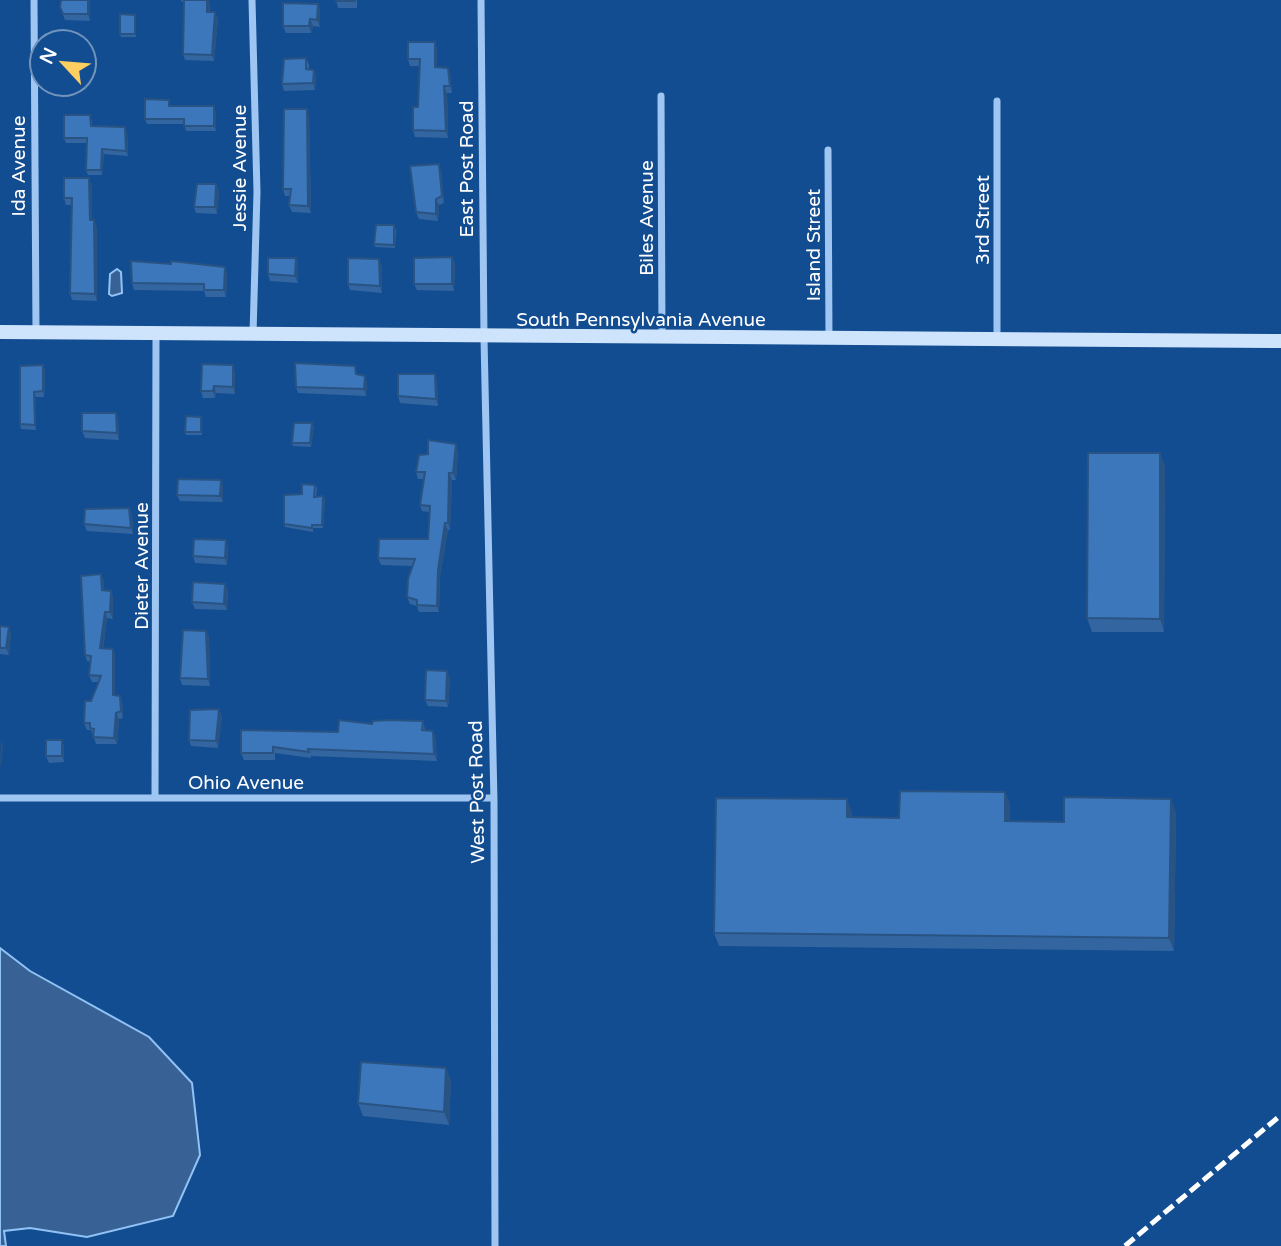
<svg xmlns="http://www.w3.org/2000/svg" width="1281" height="1246" viewBox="0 0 1281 1246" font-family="'Varela Round',sans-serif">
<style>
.water{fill:#386295;stroke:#91c2f5;stroke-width:2}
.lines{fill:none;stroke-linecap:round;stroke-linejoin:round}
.street{stroke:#9fc6f2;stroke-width:7}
.secondary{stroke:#cee3fc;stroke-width:14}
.rail{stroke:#fff;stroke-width:5;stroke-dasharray:12 5;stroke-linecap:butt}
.wall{fill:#3366a0}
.shaded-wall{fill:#295382}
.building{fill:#3b77ba;stroke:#295382;stroke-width:2}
.labels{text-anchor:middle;stroke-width:5;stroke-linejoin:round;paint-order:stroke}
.street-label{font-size:19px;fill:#fff;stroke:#134d91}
</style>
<rect width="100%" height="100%" fill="#134d91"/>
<!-- water -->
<path class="water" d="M117,269L121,272L122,293L112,296L109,294L110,274Z
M0,948L30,971L149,1037L192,1083L200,1155L173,1216L87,1237L30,1228L4,1231L6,1246H0Z"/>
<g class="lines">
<!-- street -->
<path class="street" d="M34,0L36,332
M252,0L257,192L253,334
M481,0L484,338L494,802L495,1246
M661,96L662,338
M997,101V339
M828,150L829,339
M155,797L156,334
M0,798H492"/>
<!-- secondary -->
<path class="secondary" d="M0,332L1281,341"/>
<!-- rail -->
<path class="rail" d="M1125,1246L1281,1115"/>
</g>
<!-- wall -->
<path class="wall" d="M61,0H90V21L65,20L60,7Z
M181,0H209L210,12L218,18L214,61L185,60L183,54L184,2H182Z
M336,0H357V8H338Z
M318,4L320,11V27L313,26L311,33H286L283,26Z
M136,18V37H121L120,34Z
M84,42H86L89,49V83H84Z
M435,42L437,49V67L448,68L450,74L452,93H447L448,138L415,137L413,130L418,107L420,66H410L408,59Z
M306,58L309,65V69L314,70L316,77L315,90L284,91L282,84Z
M171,106L216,112V131H186L184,124H147L145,119Z
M309,115L311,213L292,212L289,205L290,196H285L283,189Z
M92,120V126L127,132L128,156L104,154L102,175H88L86,170L87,143H66L64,138Z
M441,171L444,203L439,205L438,221L419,219L416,212Z
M216,184L219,191L217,214L196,213L194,207Z
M92,185V220L97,227V301L72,300L70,293L71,205H66L64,198Z
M396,229L395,248L375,247L374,244Z
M452,257L455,264L454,291L417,290L414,284Z
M296,258L298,265V283L270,281L268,274Z
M171,264L225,267L227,274L226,297H206L204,291L134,290L132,283Z
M382,266V293L350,290L348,284Z
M43,365L45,370L44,397H36V430L21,429L20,424Z
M235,372V394L216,393L215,398H203L201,391Z
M357,375L367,383L366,396L298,393L296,387Z
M437,381L438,406L400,403L398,396Z
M118,419L119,440L85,438L82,431Z
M202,420V435H186L185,432Z
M314,426L311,447L293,446L292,443Z
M458,451L456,480H452L450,530H448L440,576L439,612H419L417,606L410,604L407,597L412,566L381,565L378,558L428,539L429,512L422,511L420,505L424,479H418L416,472Z
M1165,466L1164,632H1092L1087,618Z
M315,485L317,488L316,497L323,496L325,499L323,528H313V532L285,527L284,524L302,494Z
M223,486V502L180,501L177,495Z
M129,508L132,514L133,534L87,531L84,524Z
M228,547L227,565L195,563L193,556Z
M101,574L104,581V590L111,591L113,597V619L107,618L103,649H113L115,655V695L120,696L122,702L123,718L119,719L117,744H96L93,735L91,730H87L84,723L99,682H92L89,675L91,662L87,661L85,655Z
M225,584L228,591L227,610L195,609L192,602Z
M0,626L11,633L9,655L0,654Z
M206,631L209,637L210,686L182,685L180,678Z
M450,678L448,707L428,706L425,700Z
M222,716L218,748L191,746L189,740Z
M423,721L425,730L433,731L435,737L437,761L311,756V758L275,753V760H244L241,753L372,724Z
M62,740L64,747V762L49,763L46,756Z
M1005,792L1010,805V821L1064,822L1176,812L1174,951L719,946L714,933L852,812V817L899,818Z
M446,1068L451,1081L449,1125L363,1116L358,1103Z"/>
<!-- shaded-wall -->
<path class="shaded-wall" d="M88,0H90V21L88,14Z
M207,0H209L210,18L207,12Z
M318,4L320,11V27L317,20Z
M215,12L218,18L214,61L212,55Z
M310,19L313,26L311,33L309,26Z
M86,42L89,49V83L87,76Z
M435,42L437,49V74L435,67Z
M448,68L450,74L452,93L450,86Z
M314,70L316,77L315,90L313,83Z
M444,86L447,93L448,138L446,131Z
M214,106L216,112V131L214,126Z
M307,109L309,115L311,213L308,206Z
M125,127L127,132L128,156L126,151Z
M102,149L104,154L102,175L101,170Z
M439,164L441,171L444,203L442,196Z
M89,178L92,185V226L90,220Z
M216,184L219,191L217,214L215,207Z
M436,199L439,205L438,221L436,214Z
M94,220L97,227V301L95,294Z
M452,257L455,264L454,291L452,284Z
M296,258L298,265V283L295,276Z
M379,259L382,266V293L380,286Z
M225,267L227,274L226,297L224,290Z
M43,365L45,370L44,397L43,391Z
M233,365L235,372V394L233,387Z
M435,374L437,381L438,406L436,399Z
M365,376L367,383L366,396L364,389Z
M214,386L216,393L215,398L213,391Z
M34,392L36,397V430L35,425Z
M116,413L118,419L119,440L117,433Z
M312,423L314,426L311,447L310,443Z
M456,444L458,451L456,480L453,473Z
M1160,453L1165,466L1164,632L1160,619Z
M449,473L452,480L450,530L448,523Z
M221,480L223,486V502L220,496Z
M323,496L325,499L323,528L322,525Z
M129,508L132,514L133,534L131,528Z
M445,523L448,530L440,576L439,612L437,606L438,570Z
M226,540L228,547L227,565L225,558Z
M101,574L104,581V596L102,590Z
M225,584L228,591L227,610L224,604Z
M111,591L113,597V619L110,612Z
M105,612L107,618L102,655L100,648Z
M9,627L11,633L9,655L6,648Z
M206,631L209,637L210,686L208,679Z
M113,649L115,655V702L113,695Z
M447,671L450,678L448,707L446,701Z
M120,696L122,702L123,718L121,711Z
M219,709L222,716L218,748L216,741Z
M116,713L119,719L117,744L114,738Z
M433,731L435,737L437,761L434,754Z
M1,740L3,747L1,767L0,764Z
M62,740L64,747V762L62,756Z
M1005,792L1010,805V834L1005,821Z
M847,799L852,812V830L847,817Z
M1171,799L1176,812L1174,951L1169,938Z
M446,1068L451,1081L449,1125L444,1112Z"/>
<!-- building -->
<path class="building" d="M61,0H88V14H63L60,7Z
M184,0H207V12H215L212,55L183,54Z
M336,0H355V1H336Z
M283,3L318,4L317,20L310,19L309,26H283Z
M120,14L135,15V34H120Z
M84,42H86L87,76H84Z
M408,42H435V67L448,68L450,86H444L446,131L413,130V107H418L420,59H408Z
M306,58V69L314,70L313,83L282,84L284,59Z
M145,99L169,100V106H214V126H184V119H145Z
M284,109H307L308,206L289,205L291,189H283Z
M64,115H90L91,126L125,127L126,151L102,149L101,170H86L87,138H64Z
M439,164L442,196L436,199V214L416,212L410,166Z
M64,178H89L90,220H94L95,294L70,293L72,198H64Z
M197,184H216L215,207H194Z
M376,225H394V245L374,244Z
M452,257V284H414V258Z
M268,258H296L295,276L268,274Z
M348,258L379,259L380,286L348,284Z
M131,261L171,264V261L225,267L224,290H204V284L132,283Z
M295,363L355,366L356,374L365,376L364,389L296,387Z
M202,364L233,365V387L214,386L213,391H201Z
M43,365V391L34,392L35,425L20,424V366Z
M398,374H435L436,399L398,396Z
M82,413H116L117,433L82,431Z
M186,416L201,417V432H185Z
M294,423H312L310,443H292Z
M428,440L456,444L453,473H449L448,523H445L438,570L437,606L417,605V600L407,597L408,579L415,559L378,558L379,539H428L430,506L420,505L425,472H416L419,455L428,454Z
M1088,453H1160V619L1087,618Z
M178,479L221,480L220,496L177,495Z
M302,484L315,485L314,497L323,496L322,525H312V528L284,524V495L302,494Z
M129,508L131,528L84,524L85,509Z
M194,539L226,540L225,558L193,556Z
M101,574L102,590L111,591L110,612H105L100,648L113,649V695L120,696L121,711L116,713L114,738L93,737L94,729L90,728V723H84L85,701H91L101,676L89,675L91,656L85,655L81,576Z
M193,582L225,584L224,604L192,602Z
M0,626L9,627L6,648H0Z
M183,630L206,631L208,679L180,678Z
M426,670L447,671L446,701L425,700Z
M219,709L216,741L189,740L190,710Z
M339,720L372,724L373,721L389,720L423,721L422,730L433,731L434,754L308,749L309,752L273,747V753H241V730L338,732Z
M46,740H62V756H46Z
M900,791L1005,792V821L1064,822V797L1171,799L1169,938L714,933L716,798L847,799V817L899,818Z
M361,1062L446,1068L444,1112L358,1103Z"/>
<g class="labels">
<!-- street labels -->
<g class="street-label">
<text transform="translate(18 166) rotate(-90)" y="7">Ida Avenue</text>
<text transform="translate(239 168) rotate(-90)" y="7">Jessie Avenue</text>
<text transform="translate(466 169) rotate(-90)" y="7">East Post Road</text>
<text transform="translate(646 218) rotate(-90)" y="7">Biles Avenue</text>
<text transform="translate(982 220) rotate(-90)" y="7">3rd Street</text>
<text transform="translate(813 245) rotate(-90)" y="7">Island Street</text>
<text x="641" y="326">South Pennsylvania Avenue</text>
<text transform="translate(141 566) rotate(-90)" y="7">Dieter Avenue</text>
<text x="246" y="789">Ohio Avenue</text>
<text transform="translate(476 792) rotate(-91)" y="7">West Post Road</text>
</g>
</g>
<!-- north arrow -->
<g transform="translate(63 63) rotate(296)"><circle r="33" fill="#134d91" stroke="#7194bd" stroke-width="2"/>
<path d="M0-5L12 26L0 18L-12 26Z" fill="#ffce60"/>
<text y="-10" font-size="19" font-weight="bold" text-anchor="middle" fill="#ffffff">N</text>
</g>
</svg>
